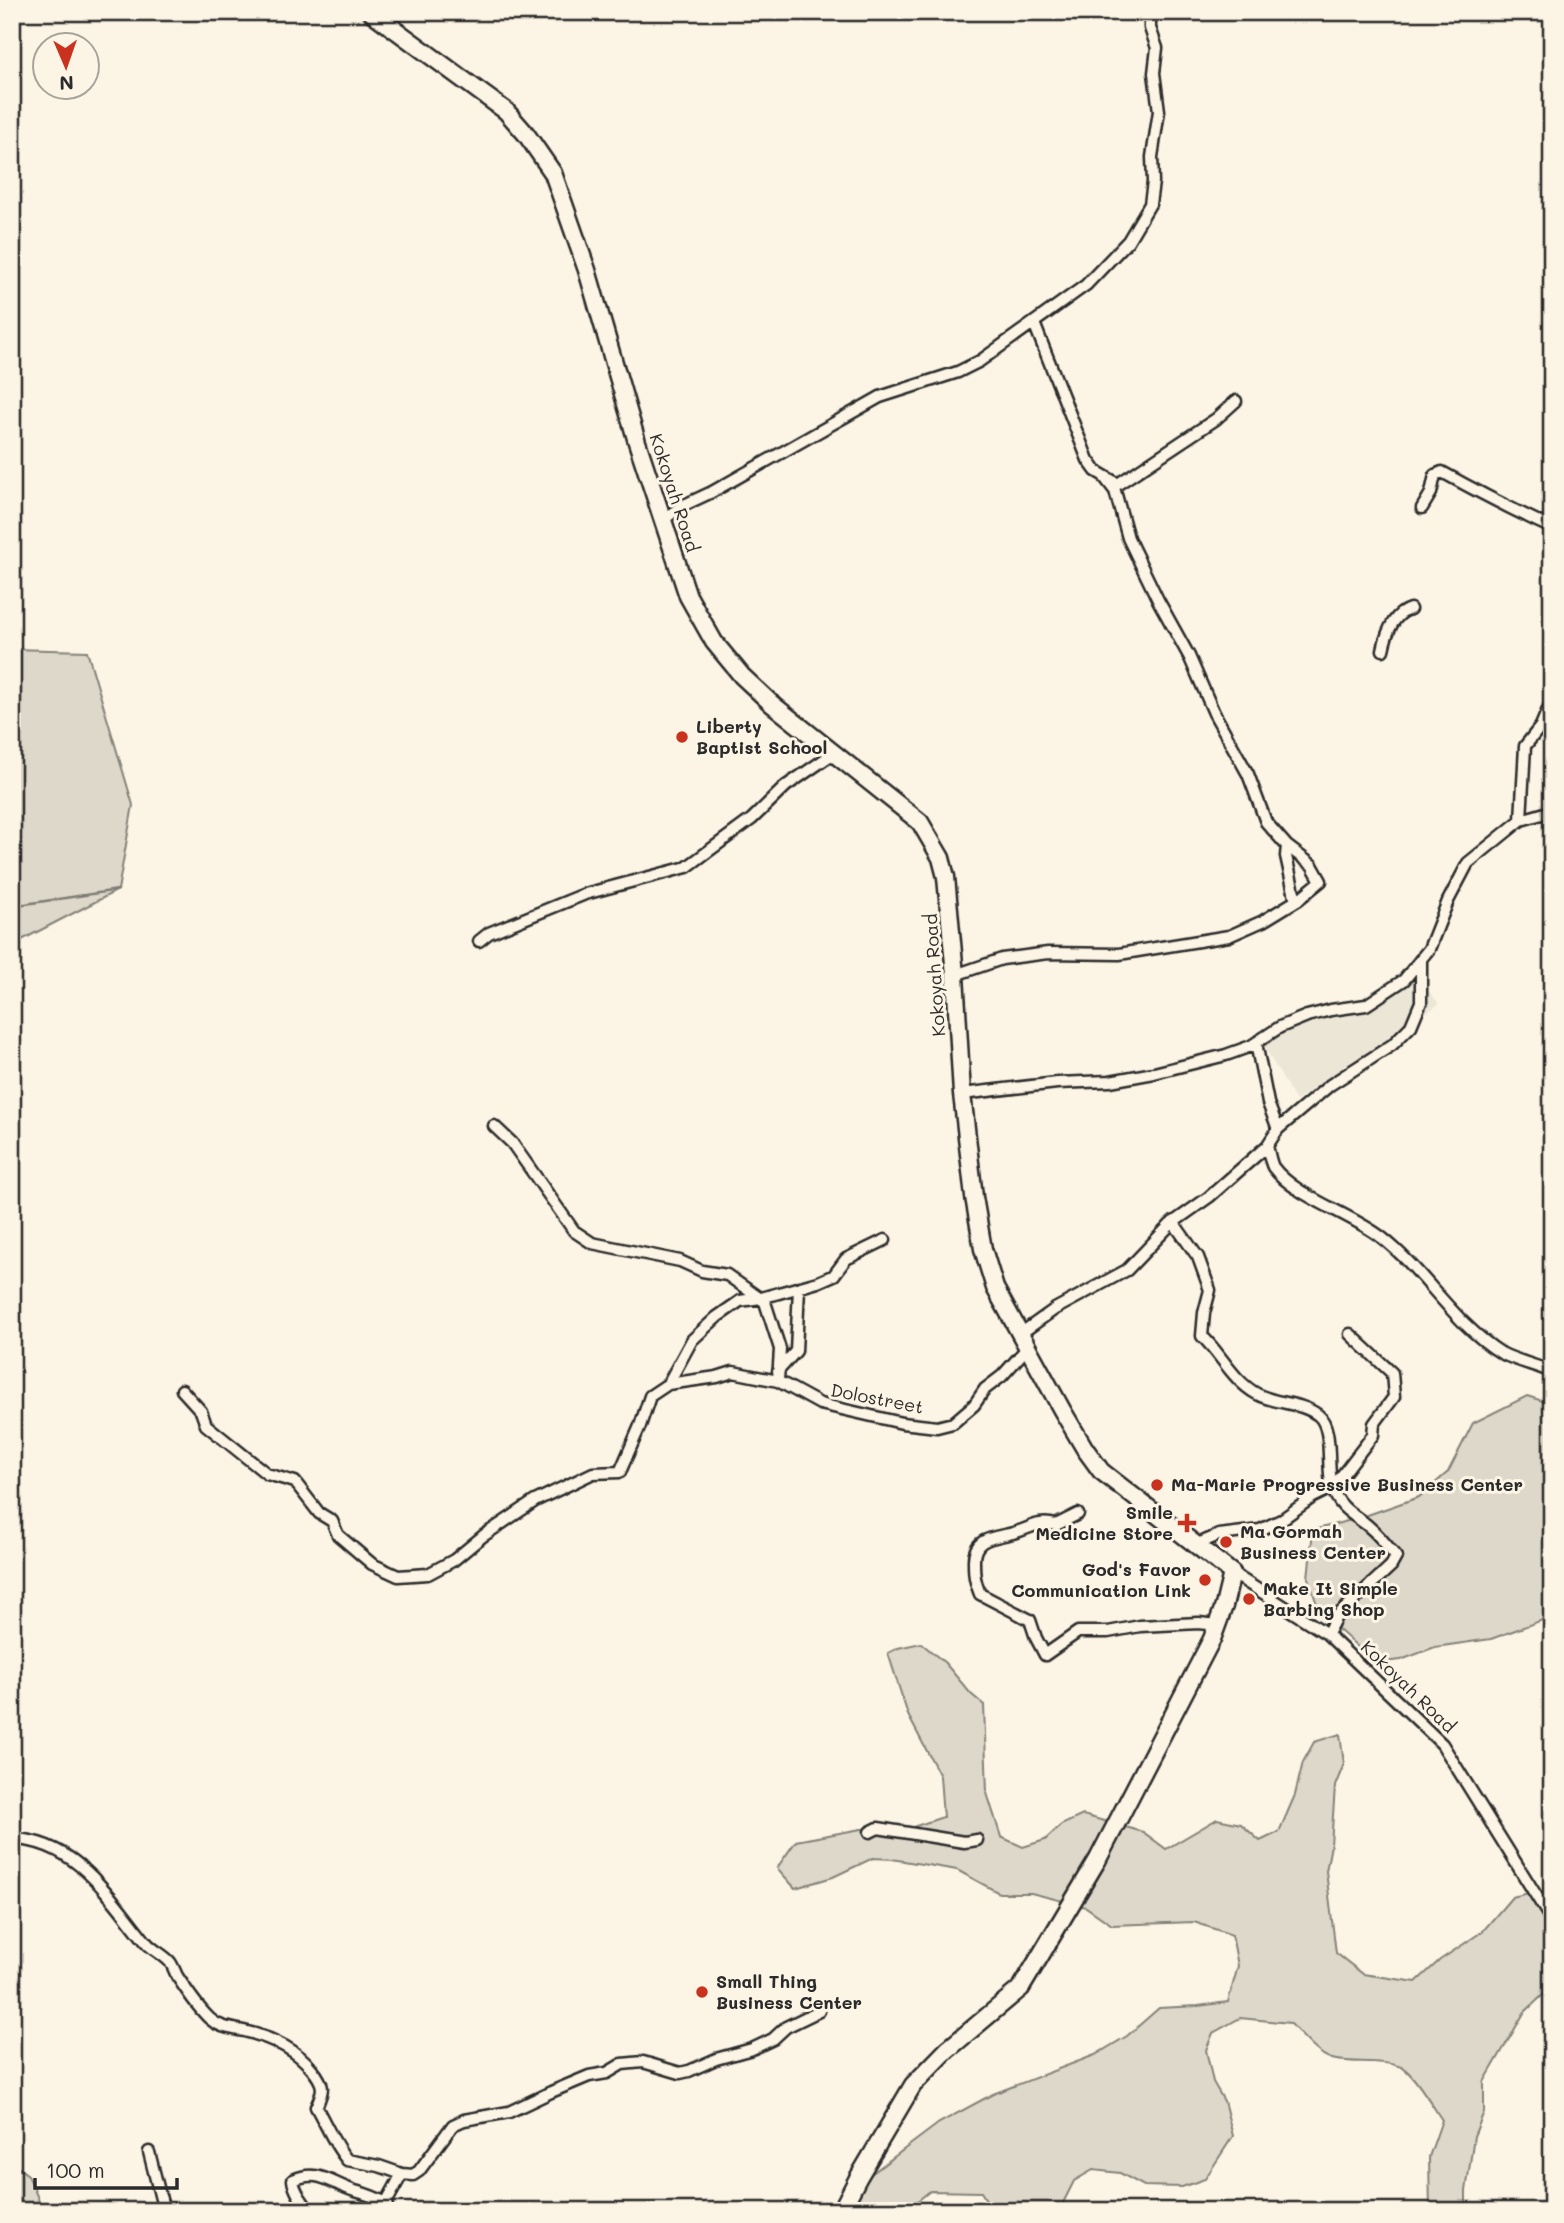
<svg xmlns="http://www.w3.org/2000/svg" width="1564" height="2223" viewBox="0 0 1564 2223" font-family="Mali,sans-serif">
<style>
.built{fill:#ece6d7}
.green{fill:#ded8ca;stroke:#84827a;stroke-width:2}
.lines{fill:none;stroke-linecap:round;stroke-linejoin:round}
.stream{stroke:#7d7b74;stroke-width:2.5}
.minor-casing{stroke:#2b2b2b;stroke-width:15}
.primary-casing{stroke:#2b2b2b;stroke-width:21}
.minor{stroke:#fcf5e5;stroke-width:10}
.primary{stroke:#fcf5e5;stroke-width:16}
.poi-dot{fill:#c8321e;stroke:#fcf5e5;stroke-width:2.5}
.labels{text-anchor:middle;stroke-width:6;stroke-linejoin:round;paint-order:stroke}
.street-label{font-size:18px;fill:#2b2b2b;stroke:#fcf5e5}
.poi-label{font-size:18px;font-weight:bold;fill:#2b2b2b;stroke:#fcf5e5;text-anchor:start}
</style>
<rect width="100%" height="100%" fill="#fcf5e5"/>
<filter id="ink" filterUnits="userSpaceOnUse"><feTurbulence type="fractalNoise" baseFrequency=".0143" numOctaves="2"/><feDisplacementMap in="SourceGraphic" scale="14" xChannelSelector="R" yChannelSelector="G"/><feConvolveMatrix kernelMatrix="1 2 1 2 8 2 1 2 1" color-interpolation-filters="sRGB"/></filter>
<g filter="url(#ink)">
<!-- built -->
<path class="built" d="M1414,972L1439,1004L1296,1101L1263,1045L1325,1009L1372,1005Z"/>
<!-- green -->
<path class="green" d="M12,649L87,651L133,805L118,890L12,945Z
M1527,1396L1552,1404V1609L1548,1618L1491,1639L1435,1647L1401,1660L1383,1662L1368,1656L1320,1613L1308,1578L1313,1530L1359,1518L1419,1497L1448,1472L1473,1423Z
M921,1643L945,1663L971,1694L984,1705L987,1793L1001,1837L1023,1847L1045,1840L1061,1825L1083,1815L1143,1832L1166,1849L1217,1819L1241,1824L1260,1841L1279,1832L1295,1795L1303,1762L1314,1742L1340,1734L1344,1764L1335,1786L1331,1845L1326,1871L1336,1953L1363,1974L1416,1982L1440,1960L1483,1931L1512,1897L1538,1891L1552,1918V1966L1545,1993L1524,2013L1484,2082V2112L1474,2136L1466,2191V2211H1430L1429,2157L1442,2120C1434,2108 1414,2074 1403,2068C1387,2059 1349,2064 1332,2059C1316,2054 1302,2035 1290,2023L1240,2018L1213,2033L1206,2050L1213,2082L1224,2101L1233,2136L1205,2179L1182,2187L1144,2186L1120,2173L1093,2170L1074,2181L1059,2211H993L981,2192L930,2191L905,2211H845L858,2184L939,2123L993,2094L1095,2055L1127,2036L1159,2008L1198,2006L1228,2002L1238,1966L1232,1935L1194,1922L1112,1925L1086,1907L1031,1893H999L957,1870L892,1859L873,1858L833,1877L795,1888L777,1868L796,1841L861,1829H907L943,1817L940,1776L908,1715L888,1653L898,1648Z
M12,2163L28,2175L40,2203L46,2211H12Z"/>
<g class="lines">
<!-- stream -->
<path class="stream" d="M12,906L118,890"/>
<!-- minor casing -->
<g class="minor-casing">
<path id="minor" d="M1034,323L1088,460L1096,471L1118,484L1216,419L1236,401
M1422,508L1431,493L1435,475L1442,472C1478,492 1515,511 1552,528
M663,520L682,506L712,492L880,397L958,372L980,361L1086,285L1128,241L1150,204L1153,182L1152,157L1159,111L1154,73L1157,48L1150,28V19L1157,12
M1383,650C1386,635 1393,614 1410,609
M1521,820L1525,746L1541,726L1552,700
M1287,846L1286,856L1296,901
M479,941L489,933L585,894L687,867L752,819L786,786L834,753
M955,975L1002,959L1048,953L1119,954L1229,936L1263,921L1299,899L1321,881L1312,865L1287,846L1266,822L1248,774L1214,713L1189,656L1158,600L1128,538L1115,491L1105,478
M1256,1043L1268,1103L1278,1129L1267,1146C1269,1153 1270,1161 1273,1167C1295,1197 1350,1213 1381,1237C1425,1271 1453,1323 1501,1353C1516,1361 1536,1365 1552,1372
M962,1094L1057,1083L1110,1081L1154,1073L1226,1055L1251,1046L1280,1027L1307,1016L1331,1010L1366,1005L1404,980L1429,949L1448,901L1468,863L1521,820L1552,811
M494,1126L512,1143L574,1231L592,1243L680,1261L702,1271L727,1275L765,1302L780,1349L778,1381
M1278,1129L1330,1085L1392,1045L1411,1026L1421,1002V959
M1173,1222L1198,1257L1210,1290L1204,1313L1202,1336C1221,1354 1233,1381 1257,1394C1275,1404 1301,1402 1318,1415C1334,1428 1326,1467 1332,1487C1339,1508 1351,1513 1367,1525C1378,1534 1387,1545 1396,1557L1391,1566L1336,1617L1327,1634
M1020,1334L1055,1309L1127,1270L1171,1224L1209,1197L1267,1146
M778,1371L796,1351L799,1288
M668,1384L692,1340L717,1317L740,1301L761,1298L818,1282L834,1275L846,1259L885,1240
M182,1390L201,1411L206,1425L267,1474L295,1482L319,1513L332,1521L338,1535L372,1564L398,1576L428,1574L454,1560L483,1536L535,1501L593,1473L620,1472L640,1426L650,1396L668,1384L717,1377L733,1372L778,1381L820,1404L902,1423L937,1427L953,1423L974,1405L985,1389L1002,1376L1028,1347
M1078,1514L1056,1525C1037,1520 1030,1529 1013,1533C994,1538 973,1537 974,1562C974,1575 975,1582 980,1594L1030,1620L1036,1638L1045,1655L1078,1632H1108L1140,1626L1199,1623L1217,1625
M1195,1545L1219,1535L1260,1530L1281,1520L1313,1497L1333,1487L1373,1435L1374,1424L1394,1397L1392,1373L1350,1334
M1232,1573L1327,1634L1442,1744L1552,1921
M870,1832L878,1828L964,1842L977,1840
M12,1839C76,1840 110,1898 146,1942C152,1950 163,1954 170,1962C173,1966 175,1972 177,1976C187,1991 197,2007 210,2019C220,2028 231,2028 244,2031C269,2037 296,2049 312,2069C325,2085 324,2090 316,2107C327,2126 333,2143 347,2160L379,2166L402,2174
M149,2152L164,2211
M311,2211C303,2204 294,2190 293,2180C319,2168 331,2184 355,2191C367,2194 375,2197 386,2203
M388,2211L386,2203L402,2174L413,2175L419,2171L453,2125L464,2120L509,2112L551,2092L589,2076L607,2073L622,2064L643,2062L680,2073L689,2071L716,2059L752,2049L773,2039L786,2027L819,2011"/>
</g>
<!-- primary casing -->
<g class="primary-casing">
<path id="primary" d="M371,12L506,111L526,134L553,173L587,270L637,442L688,596L714,642L742,676L772,704L920,822L941,858L946,877L955,975L962,1094L974,1197L983,1249L995,1288L1062,1410L1085,1449L1101,1471L1232,1573L1224,1606L1212,1639L1098,1859L1021,1988L947,2050L913,2085L858,2178L841,2211"/>
</g>
<!-- minor -->
<use href="#minor" class="minor"/>
<!-- primary -->
<use href="#primary" class="primary"/>
</g>
</g>
<!-- markers -->
<g class="poi-dot">
<circle cx="682" cy="737" r="7"/>
<circle cx="1157" cy="1485" r="7"/>
<path d="M1183.5 1512.5h7v7h7v7h-7v7h-7v-7h-7v-7h7z"/>
<circle cx="1226" cy="1542" r="7"/>
<circle cx="1205" cy="1580" r="7"/>
<circle cx="1249" cy="1599" r="7"/>
<circle cx="702" cy="1992" r="7"/>
</g>
<g class="labels">
<!-- street labels -->
<g class="street-label">
<text transform="translate(674 493) rotate(72)" y="6">Kokoyah Road</text>
<text transform="translate(935 975) rotate(-94)" y="6">Kokoyah Road</text>
<text transform="translate(877 1399) rotate(11)" y="6">Dolostreet</text>
<text transform="translate(1408 1687) rotate(44)" y="6">Kokoyah Road</text>
</g>
<!-- poi labels -->
<g class="poi-label">
<text x="696" y="733">Liberty<tspan x="696" dy="21">Baptist School</tspan></text>
<text x="1171" y="1491">Ma-Marie Progressive Business Center</text>
<text x="1173" y="1519" text-anchor="end">Smile<tspan x="1173" dy="21">Medicine Store</tspan></text>
<text x="1240" y="1538">Ma Gormah<tspan x="1240" dy="21">Business Center</tspan></text>
<text x="1191" y="1576" text-anchor="end">God's Favor<tspan x="1191" dy="21">Communication Link</tspan></text>
<text x="1263" y="1595">Make It Simple<tspan x="1263" dy="21">Barbing Shop</tspan></text>
<text x="716" y="1988">Small Thing<tspan x="716" dy="21">Business Center</tspan></text>
</g>
</g>
<!-- margin -->
<rect width="1564" height="2223" fill="none" stroke="#fcf5e5" stroke-width="42"/>
<rect x="21" y="21" width="1522" height="2181" fill="none" stroke="#2b2b2b" stroke-width="2.5" filter="url(#ink)"/>
<!-- north arrow -->
<g transform="translate(66 66) rotate(178)"><circle r="33" fill="#fcf5e5" stroke="#a8a49b" stroke-width="2"/>
<path d="M0-5L12 26L0 18L-12 26Z" fill="#c8321e"/>
<text y="-10" font-size="19" font-weight="bold" text-anchor="middle" fill="#2b2b2b">N</text>
</g>
<!-- scale -->
<path d="M35 2178v10h142v-10" fill="none" stroke="#2b2b2b" stroke-width="3.5"/>
<text x="46" y="2178" font-size="21" fill="#2b2b2b" stroke="#fcf5e5" stroke-width="5" paint-order="stroke">100 m</text>
</svg>
